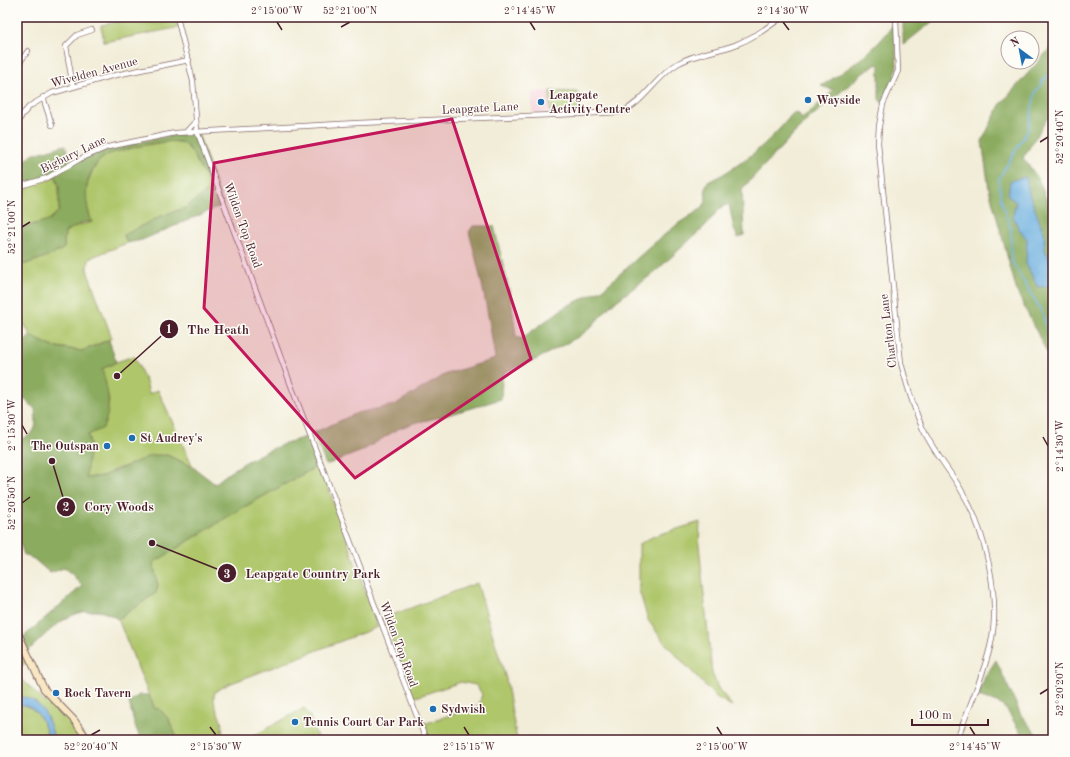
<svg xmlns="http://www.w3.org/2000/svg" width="1070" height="757" viewBox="0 0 1070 757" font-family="'Old Standard TT',serif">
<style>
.built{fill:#f5cfda}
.green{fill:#afc66a;stroke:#7c724a}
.forest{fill:#8bab5e;stroke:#6a6544}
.water{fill:#6aaedf;stroke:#5a6685}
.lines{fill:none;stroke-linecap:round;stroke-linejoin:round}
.stream{stroke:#6aaedf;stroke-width:1.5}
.street-casing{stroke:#856768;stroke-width:6}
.secondary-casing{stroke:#856768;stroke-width:8}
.street{stroke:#fff;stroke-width:4.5}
.secondary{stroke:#f8e7c3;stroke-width:6}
.marked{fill:#c2185b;fill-opacity:0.2;stroke:#c2185b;stroke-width:3;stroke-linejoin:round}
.ticks{fill:none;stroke:#4a1f2b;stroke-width:1.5}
.poi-dot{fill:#1f6fb2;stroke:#fdfcf7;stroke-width:1.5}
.labels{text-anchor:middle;stroke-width:3;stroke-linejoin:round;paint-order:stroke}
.street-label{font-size:12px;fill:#4a1f2b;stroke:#fdfcf7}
.poi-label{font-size:12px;font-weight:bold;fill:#4a1f2b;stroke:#fdfcf7;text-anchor:start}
.leader{fill:none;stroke:#4a1f2b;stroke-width:1.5}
.callout-dot{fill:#4a1f2b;stroke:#fdfcf7;stroke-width:1.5}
.mark-label{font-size:12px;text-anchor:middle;font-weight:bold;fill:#fff}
.callout-label{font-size:13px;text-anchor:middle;font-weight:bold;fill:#4a1f2b;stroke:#fdfcf7;stroke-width:3;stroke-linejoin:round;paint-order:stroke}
.neatline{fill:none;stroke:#4a1f2b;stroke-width:1.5}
.ticks-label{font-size:10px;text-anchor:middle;fill:#4a1f2b}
</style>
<rect width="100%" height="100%" fill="#fdfcf7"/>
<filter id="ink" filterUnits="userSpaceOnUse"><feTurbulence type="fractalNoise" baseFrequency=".025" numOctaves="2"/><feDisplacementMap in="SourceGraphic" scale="8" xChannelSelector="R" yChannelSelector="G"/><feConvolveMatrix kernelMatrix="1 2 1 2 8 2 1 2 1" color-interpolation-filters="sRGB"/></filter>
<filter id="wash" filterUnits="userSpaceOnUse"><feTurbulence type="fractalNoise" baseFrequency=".012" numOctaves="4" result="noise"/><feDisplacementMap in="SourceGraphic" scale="16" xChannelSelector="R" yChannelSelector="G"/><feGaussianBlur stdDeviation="0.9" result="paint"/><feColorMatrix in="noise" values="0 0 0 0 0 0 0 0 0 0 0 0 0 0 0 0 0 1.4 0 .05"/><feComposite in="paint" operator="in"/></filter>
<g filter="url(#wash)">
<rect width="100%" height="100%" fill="#f2edd8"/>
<!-- built -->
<path class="built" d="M550,91V112L532,113V92Z"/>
<!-- green -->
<path class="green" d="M141,17H177L181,27L104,42L101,25Z
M550,91L578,92L579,111L550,112Z
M172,141L183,143L191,151L207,177L209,185L208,191L185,208L161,216L124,235L127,243L90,258L87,267L88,273L112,338L82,351L51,346L36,340L31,336L17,312V267C28,263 57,254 64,248L65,232L72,227L92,222C84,203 83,187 94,169C96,165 99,160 103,157C116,147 155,144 172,141Z
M55,174L59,186V211L49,220L17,229V187Z
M134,356L146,382L149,394L158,390L193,467L167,455L116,469L103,476L85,478L90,444L88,434L103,428L109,401L102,369L116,362Z
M319,465L322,470L378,627L229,684L216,691C208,704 225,716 222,734L220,737L210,736L199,740H178L169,720L155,710L118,619L156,593L158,586L153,563L237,511Z
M700,522L699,545L712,673L718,688L732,706L716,697L663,641L648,620L639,590V544L654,536Z
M477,583L506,679L517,740H430L424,724L479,705L482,694L476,685L461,682L413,698L384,618Z
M17,639L27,661L17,671Z
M17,674L45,702L50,697L88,740H54C49,718 42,698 17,696Z
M17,704C37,703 44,724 49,740H17Z
M304,708L310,717L318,740L324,738L325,740H246Z"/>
<!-- forest -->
<path class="forest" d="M907,17H938L903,45V19Z
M894,23L897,65L895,76L882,103L879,99V65L877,64L863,73L804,123L742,189L744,235L738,238L734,229L729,204L721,207L705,226L655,272L611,305L590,328L580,336L537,359L505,372L502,379L501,399L441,417L414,423L398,429L362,451L326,465L313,433L357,413L394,405L446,374L495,359C489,316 481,275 469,232L473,226H494L511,298L516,336L521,339L565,307L603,289L652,245L679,223L701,209L706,202L705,188L708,182C742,166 770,142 793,113L799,114L802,119L834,90L821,86C847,70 878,49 894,23Z
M1053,45V113L1048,117L1023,158L1038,178L1053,216V365L1017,292L989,189L982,141L1000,105Z
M197,131L223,205L142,240L127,243L124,235L161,216L185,208L207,191C210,179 204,175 199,166C195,159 191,147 183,143C171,137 123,150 109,154C84,167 82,198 92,222H84L65,232L64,248C57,254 28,263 17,267V229L49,220L59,211V186L55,174L17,187V159L23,163L31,155L65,145L72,163L101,149Z
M31,336L51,346L82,351L109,340L116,362L102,369C108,390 112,407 103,428L88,435L90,444L86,478L103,476L152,455H167L193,467L215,484C238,463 277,444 307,437L319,465L237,511L153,563L158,586L156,593L118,619C112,616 104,611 97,611C68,609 48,632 28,651L21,639L82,586L73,575L64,568L50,573L34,559L24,555L17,535V441C37,433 37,429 35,409L24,399L17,397V344Z
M996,660L1021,715L1041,740H1025L1007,710L997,702L978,696L985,677Z
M139,695H149L155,709L159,708L169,720L178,740H141L134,723L129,702Z"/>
<!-- water -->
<path class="water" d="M1026,177L1029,194L1044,233L1045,250L1053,266V285L1051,286L1038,287L1026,264L1027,239L1019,229L1013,216L1016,202L1008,196L1010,181Z
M17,696C42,698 49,718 54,740H49C45,724 37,703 17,705Z"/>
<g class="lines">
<!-- stream -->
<path class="stream" d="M1053,67L1035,93L1028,130L999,178L1001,200L1011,229V260L1042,312L1053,352"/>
</g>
</g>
<g filter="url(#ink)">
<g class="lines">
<!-- street casing -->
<g class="street-casing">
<path id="street" d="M177,17L193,81L197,131L292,388L426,740
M896,17L898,71L883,104L879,126L878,143L901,363C907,385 913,408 923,429C933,451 948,468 960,488C985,528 1001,597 991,643C984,676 968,708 957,740
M17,66L28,51
M73,87L66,46L77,35L92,30
M43,97L52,125
M17,124L22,115L30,106L52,93L111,76L189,60
M186,132L196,121
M17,187L47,178L80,159L108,147L175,133L358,123L622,112C644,102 656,77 677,64C695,53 716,52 735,45C753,38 767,28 782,17"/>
</g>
<!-- secondary casing -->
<g class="secondary-casing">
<path id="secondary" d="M17,631L44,689L74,720L88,740"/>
</g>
<!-- street -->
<use href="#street" class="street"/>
<!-- secondary -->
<use href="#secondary" class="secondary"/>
</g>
</g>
<!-- marked area -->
<path class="marked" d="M452,119L531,359L355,478L204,308L214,163Z"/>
<!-- ticks -->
<path class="ticks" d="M277,22L282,30M530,22L535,30M783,22L789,30M341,27L350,22M1040,142L1048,137M22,227L30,222M22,425L27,434M1043,437L1048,446M22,503L30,497M1040,694L1048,689M210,727L216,735M464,727L469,735M717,727L722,735M970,727L975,735M91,735L100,730"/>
<!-- markers -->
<g class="poi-dot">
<circle cx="808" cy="100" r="4"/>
<circle cx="541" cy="102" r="4"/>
<circle cx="132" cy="438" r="4"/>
<circle cx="107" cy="446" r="4"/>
<circle cx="56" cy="693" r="4"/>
<circle cx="433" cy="709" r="4"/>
<circle cx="295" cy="722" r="4"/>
</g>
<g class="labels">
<!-- street labels -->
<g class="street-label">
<text transform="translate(94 72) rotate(-15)" y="4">Wivelden Avenue</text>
<text transform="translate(480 108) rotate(-3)" y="4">Leapgate Lane</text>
<text transform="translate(73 154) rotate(-26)" y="4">Bigbury Lane</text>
<text transform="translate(243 225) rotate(70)" y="4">Wilden Top Road</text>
<text transform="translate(888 331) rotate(-97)" y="4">Charlton Lane</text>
<text transform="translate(399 644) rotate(70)" y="4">Wilden Top Road</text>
</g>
<!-- poi labels -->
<g class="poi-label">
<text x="549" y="99">Leapgate<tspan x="549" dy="14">Activity Centre</tspan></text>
<text x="816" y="104">Wayside</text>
<text x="140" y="442">St Audrey's</text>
<text x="99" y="450" text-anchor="end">The Outspan</text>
<text x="64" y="697">Rock Tavern</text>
<text x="441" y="713">Sydwish</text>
<text x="303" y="726">Tennis Court Car Park</text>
</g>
</g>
<!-- callouts -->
<path class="leader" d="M117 376L169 329M52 461L66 507M152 543L227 573"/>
<g class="callout-dot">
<circle cx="117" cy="376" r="4"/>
<circle cx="52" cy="461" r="4"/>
<circle cx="152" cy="543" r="4"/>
<circle cx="169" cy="329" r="10"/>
<circle cx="66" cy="507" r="10"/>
<circle cx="227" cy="573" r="10"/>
</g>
<g class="mark-label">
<text x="169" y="333">1</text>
<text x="66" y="511">2</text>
<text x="227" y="578">3</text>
</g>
<g class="callout-label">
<text x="218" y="334">The Heath</text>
<text x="119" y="511">Cory Woods</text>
<text x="313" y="578">Leapgate Country Park</text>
</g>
<!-- margin -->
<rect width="1070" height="757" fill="none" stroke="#fdfcf7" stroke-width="44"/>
<!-- north arrow -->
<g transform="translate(1020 50) rotate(328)"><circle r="19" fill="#fdfcf7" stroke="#b5a4a5"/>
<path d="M0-3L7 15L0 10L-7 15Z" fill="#1f6fb2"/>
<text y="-6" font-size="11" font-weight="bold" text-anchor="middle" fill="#4a1f2b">N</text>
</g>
<!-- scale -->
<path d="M912 719v6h76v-6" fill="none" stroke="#4a1f2b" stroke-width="2"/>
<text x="918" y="719" font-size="12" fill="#4a1f2b" stroke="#fdfcf7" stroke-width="3" paint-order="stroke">100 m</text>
<rect x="22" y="22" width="1026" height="713" class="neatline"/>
<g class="ticks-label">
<text x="277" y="14">2°15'00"W</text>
<text x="350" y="14">52°21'00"N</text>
<text x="530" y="14">2°14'45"W</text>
<text x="783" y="14">2°14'30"W</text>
<text transform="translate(1059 137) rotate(-90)" y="4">52°20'40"N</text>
<text transform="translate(11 227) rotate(-90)" y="4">52°21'00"N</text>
<text transform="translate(11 425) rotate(-90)" y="4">2°15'30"W</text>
<text transform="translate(1059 446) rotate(-90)" y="4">2°14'30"W</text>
<text transform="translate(11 503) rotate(-90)" y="4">52°20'50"N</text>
<text transform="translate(1059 689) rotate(-90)" y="4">52°20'20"N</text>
<text x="91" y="750">52°20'40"N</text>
<text x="216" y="750">2°15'30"W</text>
<text x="469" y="750">2°15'15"W</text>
<text x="722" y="750">2°15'00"W</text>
<text x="975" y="750">2°14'45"W</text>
</g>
</svg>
